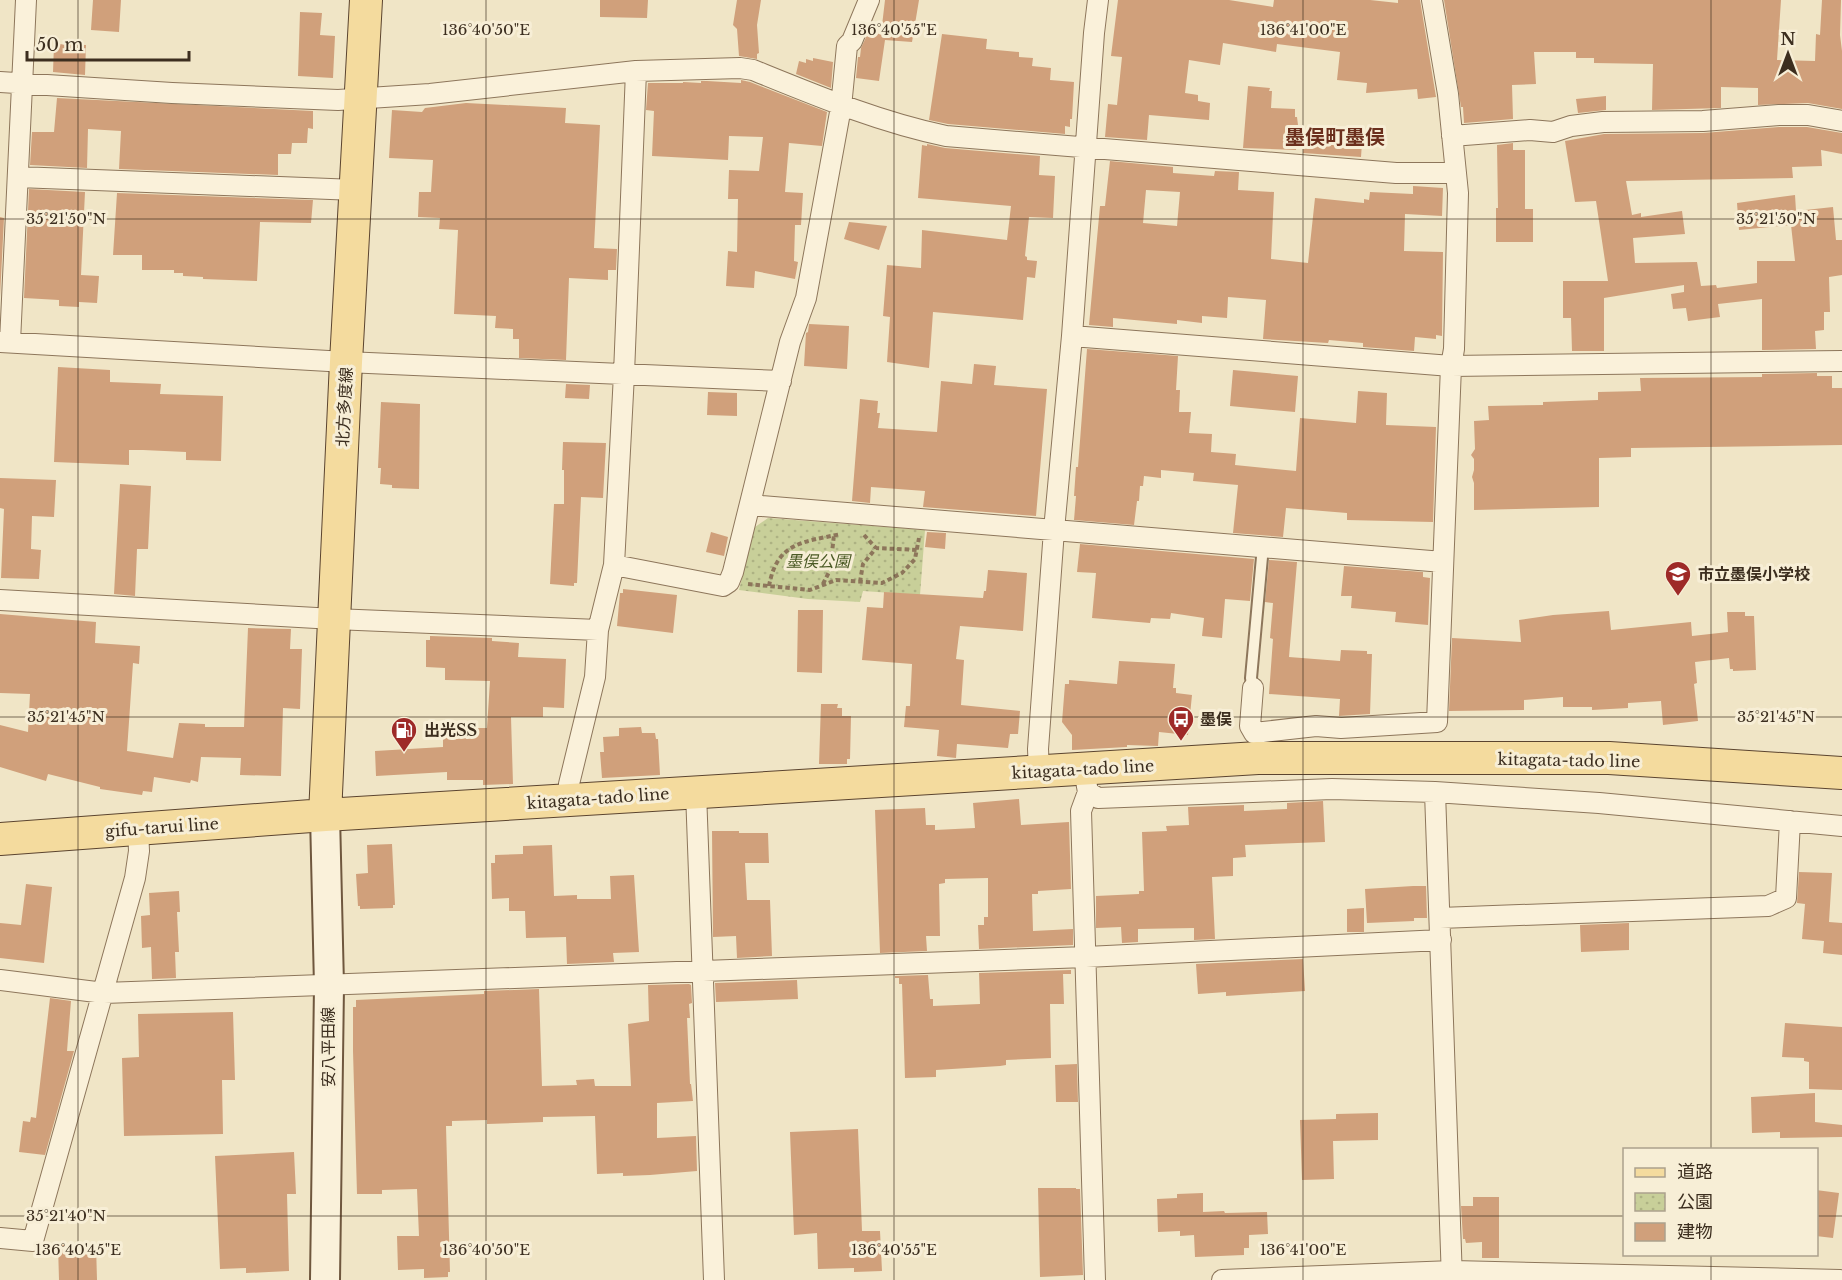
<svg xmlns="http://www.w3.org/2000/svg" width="1842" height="1280" viewBox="0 0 1842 1280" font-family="'Libre Baskerville','Noto Sans JP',serif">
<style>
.park{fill:url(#park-dots)}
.building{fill:#d0a07b;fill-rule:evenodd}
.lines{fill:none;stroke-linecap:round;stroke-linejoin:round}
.lane-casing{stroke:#8d765b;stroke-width:14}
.street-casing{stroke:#8d765b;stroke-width:22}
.secondary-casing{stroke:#6f573e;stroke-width:32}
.primary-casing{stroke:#5b442f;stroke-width:34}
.path{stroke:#8d765b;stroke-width:4;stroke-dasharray:4.5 3;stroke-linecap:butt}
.lane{stroke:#faf1da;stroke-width:10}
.street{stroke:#faf1da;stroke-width:20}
.secondary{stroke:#faf1da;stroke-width:28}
.primary{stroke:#f4db9e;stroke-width:32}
.ticks{fill:none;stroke:#3c2e1f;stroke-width:1.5;stroke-opacity:0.45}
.labels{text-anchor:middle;stroke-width:6;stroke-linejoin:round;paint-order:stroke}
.street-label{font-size:16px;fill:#3c2e1f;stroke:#f7eed6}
.park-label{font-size:16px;font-style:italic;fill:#4b5a25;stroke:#f7eed6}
.poi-label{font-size:16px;font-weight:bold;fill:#3c2e1f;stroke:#f7eed6;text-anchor:start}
.quarter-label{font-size:20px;font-weight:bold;fill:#6b2f1d;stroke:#f7eed6}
.ticks-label{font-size:15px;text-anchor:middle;fill:#3c2e1f;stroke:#f7eed6;stroke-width:6;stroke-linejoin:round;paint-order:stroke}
</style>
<defs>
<pattern id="park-dots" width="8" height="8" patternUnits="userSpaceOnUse" patternTransform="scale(1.5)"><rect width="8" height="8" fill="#c8cf99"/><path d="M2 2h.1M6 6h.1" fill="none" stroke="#adb283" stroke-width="1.8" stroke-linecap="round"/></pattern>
</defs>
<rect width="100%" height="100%" fill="#f0e5c6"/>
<!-- park -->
<path class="park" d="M768,518L925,530L920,595L863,591L860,602L808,599L739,590L755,527Z"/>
<!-- building -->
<path class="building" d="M93,0H121L119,32L91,30Z
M600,0H648L647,18L600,17Z
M737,0H761L757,25L759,53L757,54V59L739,56L737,29L733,25Z
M885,0H919L912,42L885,40L879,81L856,78L858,57H860L861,48L868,33L881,34Z
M1118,0H1229L1273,7L1274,0H1370L1398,3V0H1420L1436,97L1418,99L1417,89L1366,93L1367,83L1337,80L1340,52L1277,44L1276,52L1223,43L1220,65L1189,60L1185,93L1198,95V101L1210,103L1209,120L1149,115L1147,140L1105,137L1108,104L1117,105L1122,57L1111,56Z
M1444,0H1781L1777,60L1815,61L1816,34L1820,35L1822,0H1841L1840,35L1842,51V109L1808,103L1758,105V88L1721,87V108L1652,110L1653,64L1594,63V58H1576V52H1534L1536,84L1512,85L1513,119L1464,123L1463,107H1461Z
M300,12L322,13L320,35L335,36L333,78L298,76Z
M942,34L987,39L986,49L1019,52V57L1033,58L1032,66L1051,68L1050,80L1074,82L1072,119H1070V127L1065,126V134L948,124L929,120Z
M54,44L86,45L85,75L53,72Z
M813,58L833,62L831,88L796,74L799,61L806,63V59L813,61Z
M741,80L750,82L827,112L822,146L789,143L785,192L803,193L801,225H795L794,261L798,262L795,279L755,271L754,288L726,286L728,251L737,252L738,199H728L729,170L759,171L763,137L729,136L728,160L652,156L654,111L646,110L648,83H683V82L701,83V81H707L741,83Z
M1248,86L1270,88L1269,91H1272L1271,108L1295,109V117H1297L1298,125L1296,150L1243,148Z
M1606,96V110L1578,113L1576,99Z
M57,98L313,111V129L308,128L307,143H292L291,154H278V175L119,169L121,131L88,129L87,168L30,165L32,132H54Z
M466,103L566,108L565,123L600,125L594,248L617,249L616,270H608V280L569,278L566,360L519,358V339H513V329L495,328L496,316L454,314L458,230L439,229L440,218L418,217L419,192H431L433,160L389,158L392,110L422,112L425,108Z
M1779,127H1807L1842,133V154L1821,150L1822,166L1792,167L1793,178L1626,181L1632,215L1641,213V217L1682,211L1685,234L1633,238L1635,263L1697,262L1701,286L1716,285L1717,288L1757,283V261H1795L1791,225L1739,230L1737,203L1795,195L1796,211L1833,207L1836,240H1842V275L1829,277L1830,312H1824V330L1815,331L1816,349L1762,350V299L1718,304L1720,317L1688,321L1686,308L1673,309L1671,294L1684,292V285L1604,298V351H1572L1571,318H1563V281H1608L1596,201L1575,202L1565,141L1604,134L1703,133Z
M1304,137L1362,143L1361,157L1303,153Z
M1513,143V150H1525V209H1533V242H1496V208H1498L1497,145Z
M927,144L945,148L1040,156L1039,175L1055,176L1053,218L1029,217L1025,256L1027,257V260L1037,261L1035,278L1027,277L1023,320L933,312L929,368L887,362L890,317L883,316L887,265L921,268L922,230L1007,240L1011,206L918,198L922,145L927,146Z
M1110,161L1173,167V173L1214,176L1215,171L1239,172L1238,190L1274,192L1271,259L1308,263L1315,198L1364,203V199L1369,200L1370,192L1413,194V186L1443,188L1442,216L1405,214L1404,251L1443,252L1442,336L1436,335V339L1415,337L1414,351L1363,347V343L1329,340L1328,343L1263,339L1266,300L1228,297L1227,318L1202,316V323L1177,320V324L1113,318V327L1089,325L1100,206H1105ZM1146,190L1180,192L1177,226L1143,223Z
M29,189L85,192L81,275L99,276L97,303L79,302V307L59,306V300L24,298Z
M117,193L313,200L311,223L260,222L257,281L203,279V277L183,276V273H174V270H142V255H113Z
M0,217L4,218L0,297Z
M849,222L887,226L879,250L844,239Z
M809,324L849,326L847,369L804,366L806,333L808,332Z
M1087,349L1178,356L1176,390H1180L1179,412H1191L1189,433L1212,434L1211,452L1236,454L1235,465L1296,471L1300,418L1356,423L1358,391L1387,393L1386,425L1436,427L1433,522L1347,520V513L1286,508L1283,537L1233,533L1238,485L1193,481L1194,473L1161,470V478L1144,476L1143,486H1140L1139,501H1137L1134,525L1074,520L1076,496H1074L1076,467H1078Z
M974,364L996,366L994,385L1047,389L1036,516L923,507L925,491L871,487L870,503L852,501L860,399L878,401L877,413H880L878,428L937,432L941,381L972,384Z
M58,367L110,370V382L161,384L160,394L223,396L221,461L186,460V452L143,450H129V465L54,462Z
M1233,370L1298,376L1295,412L1230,406Z
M1817,373V376H1832V388H1842V445L1631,448V457L1599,458V507L1474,510V483L1472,477L1474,470V459L1471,455L1475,449L1474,421L1489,420L1488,406L1543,405V402L1598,400V392L1641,391L1640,378L1762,377V374Z
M566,384L590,385L589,399L565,398Z
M708,392L737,393V416L707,415Z
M381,402L420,404L419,489L392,488V485L380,484L381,468H378Z
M563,442L606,443L603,498L581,497L577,583H574V586L550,584L554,504H564V470H562Z
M0,478L56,480L54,517L32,516L31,549L41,550L39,579L1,578L4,509L0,508Z
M120,484L151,486L148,549H137L135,596L114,594Z
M711,532L728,537L724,556L706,552Z
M927,532L946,533L945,549L925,547Z
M1080,544L1254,559L1250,601L1225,599L1222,638L1202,636L1204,618L1171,613L1170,619L1151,618L1150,623L1092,618L1096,573L1077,572Z
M1269,560L1297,562L1289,657L1340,661L1341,650L1367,651V654H1372L1370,714L1339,716L1340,699L1269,694L1273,639L1270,638L1273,603L1265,602Z
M1344,566L1423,572V577L1430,578L1428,625L1395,622L1396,612L1351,608L1352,596H1341Z
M988,570L1027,573L1023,631L960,626L956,659L964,660L961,705L1020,711L1018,734H1010L1008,748L957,744L956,758L937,756L939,730L904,727L906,706H910L912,664L862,660L867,607L883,608L884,592L983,598L984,591H986Z
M623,589L677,595L673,633L617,626L620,593H623Z
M798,610H823L822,673L797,672Z
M1609,611L1611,630L1691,622L1692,636L1728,632L1727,612H1745V616H1754L1756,670L1733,671V669H1730L1729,658L1695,662L1697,683L1694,684L1698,721L1663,725L1661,701L1628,703V708L1592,710V707H1563V697L1524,700V710L1449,711L1452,638L1521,642L1519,620L1553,615Z
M0,614L96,622L95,643L140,646L139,664L133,663L127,751L173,758L179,723L205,724V727H244L248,628L291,629L290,649H302L300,709L283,708L281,776L240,775L241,758L201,757L198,782L191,780L190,783L154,777L152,792L143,791L142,795L100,789V787L48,774L46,781L0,767V725L28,732L30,694L0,693Z
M430,636L492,638V641L519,643L518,657L566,659L564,708L543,707V717H511L513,784L483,785V780H447V772L376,776L375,751L443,747V728H487L490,681L445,680V668L426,667V640H430Z
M1119,661L1175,664L1173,688H1176V693L1192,695L1188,735L1159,732L1158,746L1127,745V747L1072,750V735L1062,722L1065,684H1069V680L1117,684Z
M821,704H838L837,708H842V716H851L850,759H847V764H819Z
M641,727L642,733H655L656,739H658L660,775L602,778L600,752H604L603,737L619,736V728Z
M1019,799L1021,825L1069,822L1071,889L1038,891V894H1032L1033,931L1073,929V945L979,949L978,925H984V917H988V878L945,879V883L939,884L940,936H926L927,951L880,953L875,810L925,808L926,825H935V830L975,828L973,803Z
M1323,801L1325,842L1245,845L1246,857L1233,858V876L1212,877L1215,939L1194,940V928L1138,929V942L1122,943L1121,927L1096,928V896L1139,894V891H1144L1142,832L1167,831L1166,826L1189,825L1188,807L1244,805V811L1287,809V803Z
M712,831H739V833H768L769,863H745L747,900H770L772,956L737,958L736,936L713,937Z
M392,844L395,905H393V908L360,909V906H358L356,874L368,873L367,845Z
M552,845L554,896L577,895V899H611L610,876L634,875L639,952L613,953L614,962L567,964L566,937L526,938L525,911H509V898L492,899L491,863H495V855L523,854V846Z
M1799,872L1832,873L1829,922L1842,923V955L1823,953L1824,941L1802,939L1805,904L1797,903Z
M26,884L52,887L44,963L0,958V923L21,925Z
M1413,886H1426L1427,918H1414V921L1367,923L1365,889Z
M179,891L180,912H177L179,952H175L176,978L152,979L151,947L142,948L141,916L150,915L149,893Z
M1364,908V932H1347V909Z
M1629,923V950L1581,952L1580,925Z
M1303,959L1305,991L1226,996V992L1198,994L1196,964Z
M1071,970V974H1063L1064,1004H1050L1051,1058L1006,1060V1065L1000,1066L936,1070V1077L905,1078L902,984H899V978H895V976L928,975L930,999H933V1006L980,1004L979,973Z
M797,980L798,999L716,1002L715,983Z
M689,984L691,985L692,1003L689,1004L690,1018H687L690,1084H691L693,1101L657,1103V1138L696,1136L697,1171L650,1175L623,1176V1173L597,1174L595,1116L543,1117V1122L487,1124V1120L452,1121V1126H446L450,1272H448V1277L424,1278V1269L398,1270L397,1236H419L417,1189L382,1190V1194H357L353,1051V1007H356V1000L484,994V991L539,989L542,1086L577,1085L576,1080L594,1079L595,1086H631L628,1024L649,1021L648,985Z
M50,998L71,1001L67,1051H74L45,1155L19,1152L23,1121L30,1122L31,1117L36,1118Z
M233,1012L235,1080H222L223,1134L124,1136L122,1058L139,1057L138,1014Z
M1785,1023L1842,1027V1090L1809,1089V1062L1804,1061V1058L1782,1057Z
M1077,1064L1078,1102H1056L1055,1065Z
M1815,1093V1122L1842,1125V1137L1780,1138V1132L1752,1133L1751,1097Z
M1378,1113V1140L1333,1141L1334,1179L1302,1180L1300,1120L1336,1119V1114Z
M858,1129L862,1231H880L882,1271L854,1272V1268L818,1269L817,1233L794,1235L790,1132Z
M294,1152L296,1194H287L289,1271L246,1273V1268L220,1269L215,1156Z
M1038,1188H1076V1189H1080L1083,1275L1040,1277Z
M1816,1190L1839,1193L1833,1238L1816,1236Z
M1203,1193V1212L1224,1211L1225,1213L1267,1212L1268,1234L1249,1235V1248H1244V1255L1195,1257L1194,1235L1180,1236V1231L1158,1232L1157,1199L1177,1198V1194Z
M1473,1197H1499V1258H1482V1242L1466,1243L1465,1239H1463L1461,1206H1473Z
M96,1244L97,1280H59L58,1245Z"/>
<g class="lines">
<!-- lane casing -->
<g class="lane-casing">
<path id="lane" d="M1253,688L1251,678L1263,546"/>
</g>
<!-- street casing -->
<g class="street-casing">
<path id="street" d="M0,82L172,93L338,100L430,94L636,71L740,68L753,70C817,96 879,122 946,136L1396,173H1455
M1452,136L1530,130L1553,132L1571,126L1603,122L1703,121L1779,115H1808L1842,121
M18,177L356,190
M1072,336L1451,366L1842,361
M0,342L346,362L781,381
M10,342L26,0
M750,505L1443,562
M614,565L723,586L729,582L733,572L790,342L806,298L841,107L847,46L852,41L869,0
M0,600L334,619L598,630
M1253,688L1250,726L1254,733L1316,726L1341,728L1437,722L1451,366L1454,349L1458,193L1448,94L1432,0
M1039,771L1038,749L1054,530L1072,336L1094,33L1098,0
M1086,781L1088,792L1081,811L1095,1280
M696,792L714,1280
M1088,792L1098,798L1332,789L1435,792L1599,803L1842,826
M1435,792L1452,1280
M568,800L569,784L595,677L598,630L614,565L624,374L636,71
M1440,918L1768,906L1786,898L1790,821
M0,980L104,993L1086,957L1441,940
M0,1238L33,1241L135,878L139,851L138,829
M1222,1280L1453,1271L1840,1280"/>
</g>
<!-- secondary casing -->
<g class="secondary-casing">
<path id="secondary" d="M325,815L329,986L325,1280"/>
</g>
<!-- primary casing -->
<g class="primary-casing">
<path id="primary" d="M325,815L346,362L366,0
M0,839L325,815L1258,758H1609L1842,773"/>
</g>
<!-- path -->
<path class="path" d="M864,535L876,548
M860,582L863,564L876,548L918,550
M748,584L810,590L836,580L882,583L902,573L915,559L919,538
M823,584L830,570L834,535
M769,586C777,542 803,542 841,534"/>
<!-- lane -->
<use href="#lane" class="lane"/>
<!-- street -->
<use href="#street" class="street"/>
<!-- secondary -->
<use href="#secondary" class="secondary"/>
<!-- primary -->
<use href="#primary" class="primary"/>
</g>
<!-- ticks -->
<path class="ticks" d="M78,0V1280M486,0V1280M894,0V1280M1303,0V1280M1711,0V1150M0,219H1842M0,717H1842M0,1216H1624M1816,1216H1842M1711,1254V1280"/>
<!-- icons -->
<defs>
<g id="school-pin" transform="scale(1.35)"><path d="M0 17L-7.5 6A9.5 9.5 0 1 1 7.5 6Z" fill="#9e2a28" stroke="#f7eed6"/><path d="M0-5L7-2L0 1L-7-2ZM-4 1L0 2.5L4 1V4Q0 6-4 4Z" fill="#fff"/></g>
<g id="bus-pin" transform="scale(1.35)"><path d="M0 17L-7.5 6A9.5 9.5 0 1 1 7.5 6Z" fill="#9e2a28" stroke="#f7eed6"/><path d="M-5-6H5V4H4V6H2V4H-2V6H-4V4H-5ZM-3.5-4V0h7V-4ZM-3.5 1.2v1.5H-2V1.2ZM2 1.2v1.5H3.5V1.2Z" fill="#fff"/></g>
<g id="fuel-pin" transform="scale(1.35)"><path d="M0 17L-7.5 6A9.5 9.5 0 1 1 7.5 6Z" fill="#9e2a28" stroke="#f7eed6"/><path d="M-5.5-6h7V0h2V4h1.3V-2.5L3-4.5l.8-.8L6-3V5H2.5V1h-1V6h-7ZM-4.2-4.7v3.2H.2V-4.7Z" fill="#fff"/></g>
</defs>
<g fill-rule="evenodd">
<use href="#school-pin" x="1678" y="574"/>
<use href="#bus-pin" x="1181" y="719"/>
<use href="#fuel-pin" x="404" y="730"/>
</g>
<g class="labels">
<!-- street labels -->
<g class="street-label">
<text transform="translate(344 407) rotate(-87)" y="6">北方多度線</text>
<text transform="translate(1569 760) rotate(1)" y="6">kitagata-tado line</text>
<text transform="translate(1083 769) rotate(-3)" y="6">kitagata-tado line</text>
<text transform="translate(598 798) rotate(-4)" y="6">kitagata-tado line</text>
<text transform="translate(162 827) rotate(-4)" y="6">gifu-tarui line</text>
<text transform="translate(328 1047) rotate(-90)" y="6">安八平田線</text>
</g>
<!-- park labels -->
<g class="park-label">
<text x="818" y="567">墨俣公園</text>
</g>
<!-- poi labels -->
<g class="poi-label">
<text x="1698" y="580">市立墨俣小学校</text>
<text x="1200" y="725">墨俣</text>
<text x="424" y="736">出光SS</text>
</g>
<!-- quarter labels -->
<g class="quarter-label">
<text x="1335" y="144">墨俣町墨俣</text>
</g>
</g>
<g class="ticks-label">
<text x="486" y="35">136°40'50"E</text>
<text x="894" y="35">136°40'55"E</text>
<text x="1303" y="35">136°41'00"E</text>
<text x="66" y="224">35°21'50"N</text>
<text x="1776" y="224">35°21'50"N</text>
<text x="66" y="722">35°21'45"N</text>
<text x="1776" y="722">35°21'45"N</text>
<text x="66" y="1221">35°21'40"N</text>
<text x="78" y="1255">136°40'45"E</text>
<text x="486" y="1255">136°40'50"E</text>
<text x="894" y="1255">136°40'55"E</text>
<text x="1303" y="1255">136°41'00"E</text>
</g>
<!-- legend -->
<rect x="1623" y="1148" width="195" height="108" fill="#f7eed6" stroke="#aca18d" stroke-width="1.5"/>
<rect x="1635" y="1168" width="30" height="9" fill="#f4db9e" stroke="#aca18d" stroke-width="1.5"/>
<text x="1677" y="1178" font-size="18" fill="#3c2e1f">道路</text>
<rect x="1635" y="1193" width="30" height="18" fill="url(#park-dots)" stroke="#aca18d" stroke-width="1.5"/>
<text x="1677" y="1208" font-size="18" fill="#3c2e1f">公園</text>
<rect x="1635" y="1223" width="30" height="18" fill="#d0a07b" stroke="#aca18d" stroke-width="1.5"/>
<text x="1677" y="1238" font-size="18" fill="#3c2e1f">建物</text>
<!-- north arrow -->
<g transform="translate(1788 54)" stroke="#f7eed6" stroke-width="4.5" paint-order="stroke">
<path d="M0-4.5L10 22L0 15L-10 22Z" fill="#3c2e1f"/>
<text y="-9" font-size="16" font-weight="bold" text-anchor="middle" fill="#3c2e1f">N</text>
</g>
<!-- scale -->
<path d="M27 51v9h162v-9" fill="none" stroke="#3c2e1f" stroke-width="3"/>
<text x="36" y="51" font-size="18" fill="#3c2e1f" stroke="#f7eed6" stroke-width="4.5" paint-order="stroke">50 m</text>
</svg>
